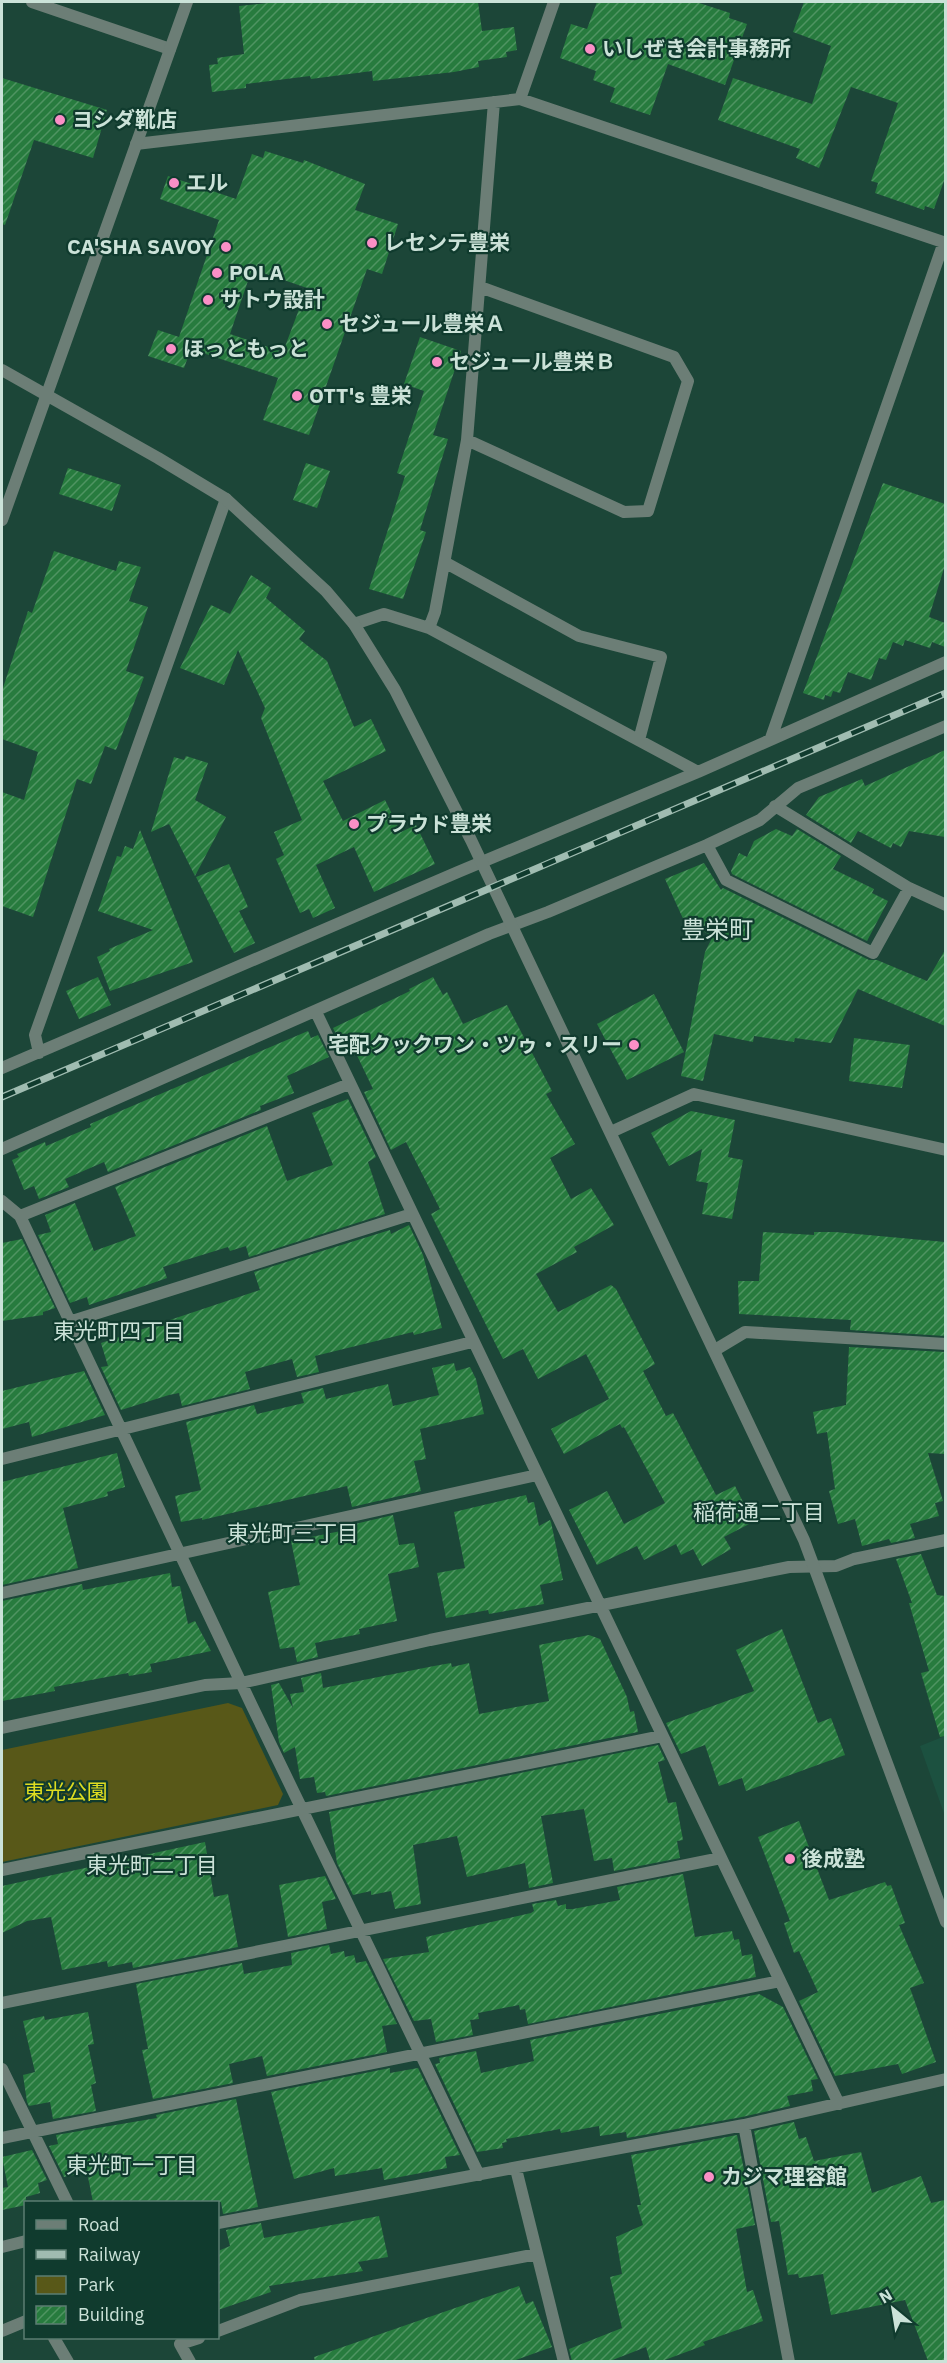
<svg xmlns="http://www.w3.org/2000/svg" width="947" height="2363" viewBox="0 0 947 2363" font-family="'IBM Plex Sans','Noto Sans JP',sans-serif">
<style>
.built{fill:#1c5140}
.green{fill:#585818}
.building{fill:url(#building-hatch);fill-rule:evenodd}
.lines{fill:none;stroke-linecap:round;stroke-linejoin:round}
.minor{stroke:#6c7e76;stroke-width:12}
.tertiary{stroke:#6c7e76;stroke-width:12}
.rail-casing{stroke:#a0bcb1;stroke-width:7}
.rail{stroke:#103b2e;stroke-width:4.5;stroke-dasharray:14;stroke-linecap:butt}
.poi-dot{fill:#fa8fc6;stroke:#103b2e;stroke-width:2}
.labels{text-anchor:middle;stroke-width:4.5;stroke-linejoin:round;paint-order:stroke}
.poi-label{font-size:21px;font-weight:bold;fill:#cbe2d8;stroke:#103b2e;text-anchor:start}
.park-label{font-size:21px;fill:#dfdd20;stroke:#103b2e}
.neighbourhood-label{font-size:22px;fill:#cbe2d8;stroke:#103b2e}
.quarter-label{font-size:24px;fill:#cbe2d8;stroke:#103b2e}
</style>
<defs>
<pattern id="building-hatch" width="6" height="6" patternUnits="userSpaceOnUse" patternTransform="scale(1.5)"><rect width="6" height="6" fill="#277b3e"/><path d="M-1 1l2-2M0 6l6-6M5 7l2-2" fill="none" stroke="#4f9462"/></pattern>
</defs>
<rect width="100%" height="100%" fill="#1c4638"/>
<!-- built -->
<path class="built" d="M945,1736V1816L920,1746Z"/>
<!-- green -->
<path class="green" d="M228,1703L242,1708L283,1794L278,1805L2,1862V1750Z"/>
<!-- building -->
<path class="building" d="M277,2H478L482,31L514,27L517,50L506,52L507,57L478,61L479,67L454,72L373,81L372,71L311,79L310,76L246,84V88L212,92L209,65L218,64L217,58L244,54L239,6Z
M597,2H696L730,13L729,18L747,24L725,85L668,64L650,115L610,102L615,88L593,80L596,71L560,58L571,24L587,29Z
M804,2H945V178L934,209L925,206L924,210L875,193L878,183L871,181L898,103L851,87L819,168L796,158L800,149L718,120L733,78L812,104L831,46L793,32Z
M2,78L107,110L93,158L34,140L5,225L2,224Z
M265,151L303,163L304,160L365,184L355,210L398,224L382,274L367,269L309,435L263,420L278,378L191,349L184,368L148,356L158,330L179,337L219,220L160,199L168,176L236,199L252,154L263,158ZM252,269L307,288L283,352L230,334Z
M420,337L461,351L433,435L448,439L420,530L426,532L403,599L369,589L405,476L397,473L424,391L404,384Z
M306,463L330,471L317,508L293,500Z
M68,468L121,485L112,511L59,494Z
M883,483L945,504V565L929,617L945,623V647L932,642L930,648L905,640L903,646L893,642L886,660L879,658L871,680L848,672L840,693L833,691L831,697L825,695L824,700L803,693Z
M54,551L116,571L119,561L141,567L129,601L148,607L126,671L144,677L116,750L105,746L91,784L77,779L33,917L2,906V792L24,800L38,752L2,739V691L28,611L32,613Z
M251,575L271,588L266,598L305,631L299,639L327,661L354,727L371,719L386,751L323,781L343,821L385,800L401,832L416,825L435,864L374,892L354,847L316,865L335,908L313,918L309,909L300,913L276,859L284,855L274,832L302,820L261,718L265,708L238,650L224,685L180,668L211,605L230,614Z
M945,750V837L909,831L901,847L893,843L891,848L858,831L851,843L806,815L819,797L862,779L865,786Z
M186,756L208,763L195,800L226,817L195,876L169,824L151,832L174,757L184,760Z
M776,829L792,836L797,829L841,856L833,869L874,889L872,893L888,901L867,941L732,874L731,871L739,853L747,857L754,841Z
M140,830L193,962L110,991L97,957L110,951L109,949L153,930L98,911L117,856L121,857L125,846L133,849Z
M704,863L721,890L723,888L869,960H877L927,981L945,950V1026L858,989L831,1043L795,1038L794,1042L754,1036L753,1042L714,1034L703,1081L681,1076L705,952L713,936L685,923L665,879Z
M229,864L248,907L239,911L255,943L234,953L196,877Z
M98,977L111,1005L79,1019L66,991Z
M433,977L443,995L447,992L463,1024L507,1005L552,1091L546,1094L575,1144L550,1158L571,1199L591,1188L614,1225L574,1247L577,1252L536,1274L558,1312L611,1285L616,1289L655,1364L643,1371L666,1416L673,1413L716,1495L735,1486L753,1522L724,1537L731,1549L702,1566L693,1549L681,1555L676,1544L644,1560L637,1546L597,1565L569,1510L607,1491L624,1524L665,1503L624,1427L622,1428L620,1424L564,1454L551,1429L609,1399L586,1354L538,1379L523,1349L503,1359L431,1214L440,1209L406,1142L391,1150L364,1092L373,1089L353,1047L344,1051L333,1028L410,991L409,989Z
M654,994L684,1052L627,1080L597,1024Z
M308,1031L311,1038L318,1035L329,1057L287,1076L294,1093L260,1106L261,1110L108,1172L104,1162L65,1179L69,1187L39,1199L34,1186L24,1190L12,1160L19,1157L17,1154L45,1142L46,1146L91,1127L90,1124Z
M854,1038L910,1045L902,1088L849,1081Z
M348,1099L376,1157L368,1162L385,1214L249,1257L246,1246L230,1251L228,1247L163,1267L167,1278L150,1284L89,1305L87,1297L70,1303L38,1235L51,1232L45,1215L75,1203L94,1251L136,1236L115,1187L267,1126L287,1181L333,1165L312,1113Z
M691,1111L735,1120L728,1157L743,1160L732,1219L702,1214L708,1183L696,1181L702,1149L669,1166L651,1133Z
M409,1225L423,1255L442,1328L414,1335L413,1332L315,1356L319,1372L297,1377L292,1359L245,1372L250,1389L182,1406L179,1393L169,1395L121,1410L101,1367L108,1366L101,1343L260,1290L254,1272L390,1230L391,1234Z
M763,1232L814,1235V1232H835L945,1242V1336L850,1330L851,1320L739,1314L738,1281H759Z
M22,1239L55,1308L43,1312V1315L2,1321V1243Z
M849,1347L945,1352V1454L928,1453L943,1501L935,1503L939,1516L910,1524L915,1538L891,1543L889,1539L862,1546L855,1519L838,1524L829,1491L835,1489L827,1432L817,1434L813,1412L846,1405Z
M454,1363L456,1371L470,1367L476,1379L484,1414L420,1429L426,1459L414,1461L421,1491L352,1507L347,1486L202,1520V1518L181,1522L175,1496L201,1490L186,1422L254,1405L257,1414L304,1403L301,1393L323,1388L326,1399L388,1384L393,1406L439,1395L432,1368Z
M84,1371L105,1415L32,1437L29,1422L2,1429V1391Z
M117,1453L125,1487L107,1492L108,1496L63,1508L78,1568L2,1585V1482Z
M526,1495L528,1503L534,1502L539,1526L550,1520L551,1522L563,1580L540,1585L544,1604L489,1614L488,1610L446,1618L437,1573L465,1568L454,1512Z
M393,1515L399,1545L414,1543L419,1567L388,1574L397,1621L359,1629L360,1634L315,1643L318,1657L297,1662L294,1647L280,1649L268,1592L300,1585L291,1541L356,1528L355,1524Z
M921,1554L937,1595L945,1596V1736L940,1737L921,1673L929,1671L909,1603H912L896,1559Z
M170,1573L172,1587L180,1586L188,1624L195,1621L211,1651L150,1664L152,1672L129,1676L128,1673L54,1687L55,1691L2,1701V1601L82,1584L83,1590Z
M782,1629L818,1723L831,1718L845,1755L746,1791L742,1778L719,1786L705,1745L681,1754L666,1723L754,1691L736,1650Z
M589,1635L600,1639L627,1697L630,1712L634,1711L638,1732L326,1796L325,1792L317,1793L314,1777L300,1779L295,1747L284,1753L279,1742L271,1685L279,1683L293,1708L290,1694L304,1692L301,1678L321,1673L323,1688L434,1666L451,1663L452,1667L469,1663L479,1714L549,1701L539,1645Z
M658,1745L665,1760L658,1762L668,1803L676,1802L683,1840L677,1841L680,1858L614,1871L612,1858L594,1861L584,1809L541,1816L553,1883L529,1888L525,1863L467,1877L457,1836L413,1845L421,1904L395,1909L391,1891L371,1895V1891L353,1895L337,1863L329,1812Z
M799,1821L829,1900L885,1882L887,1886L891,1885L905,1923L899,1925L924,1983L910,1988L936,2062L902,2074L898,2064L835,2076L799,2001L818,1992L799,1951L794,1953L784,1923L790,1921L758,1837Z
M205,1842L214,1897L228,1894L238,1947L133,1968L132,1962L108,1967L107,1961L62,1970L51,1917L27,1921L2,1933V1886Z
M683,1874L695,1937L732,1931L734,1940L739,1939L742,1956L752,1954L756,1977L528,2024L525,2009L520,2010L519,2005L478,2013L479,2019L470,2020L473,2035L436,2042L431,2019L414,2021L383,1959L429,1952L426,1937L531,1913L534,1911L532,1904L556,1900L558,1906L566,1904V1909H573L620,1900L617,1887Z
M325,1876L336,1899L322,1902L327,1929L288,1937L279,1885Z
M329,1945L331,1954L344,1951L345,1957L354,1955L356,1963L366,1961L397,2024L382,2026L387,2052L267,2076L262,2056L229,2064L233,2083L153,2099L142,2050L148,2049L136,1984L242,1963L244,1974L292,1965L291,1953Z
M759,1994L783,2007L818,2079L811,2080L813,2091L787,2096L790,2106L742,2117L627,2138L626,2132L600,2136L599,2126L561,2133L560,2129L506,2139L507,2142L502,2143L503,2148L477,2152L435,2064L440,2063L439,2058L476,2051L481,2073L534,2061L530,2040Z
M88,2012L94,2044L88,2045L96,2083L91,2085L96,2111L53,2119L50,2102L29,2106L27,2102L23,2075L35,2072L23,2021L44,2016L45,2020Z
M390,2068V2073L418,2068L460,2155L445,2157L447,2168L384,2180L382,2168L335,2176L334,2168L294,2179L271,2092Z
M236,2099L258,2207L223,2214L221,2202H93L87,2172L64,2177L49,2146L58,2144L56,2135L157,2118L156,2115Z
M794,2122L799,2139L806,2137L814,2161L861,2152L872,2193L921,2176L931,2203L945,2200V2361H928L905,2300L831,2315L823,2274L799,2278L798,2274L788,2275L779,2221L771,2222L754,2131Z
M737,2135L755,2225L736,2229L747,2292L753,2290L763,2321L703,2342L705,2345L662,2361H650L646,2347L610,2361H572L569,2349L622,2328L610,2277L622,2274L616,2237L643,2225L637,2205H641L631,2155Z
M32,2150L47,2180L38,2183L40,2193L26,2197V2205L2,2210V2188L8,2187L2,2157Z
M379,2216L388,2257L358,2262L363,2271L269,2286L271,2292L218,2310V2251L230,2246L226,2230L261,2223L264,2238Z
M519,2286L526,2304L533,2301L552,2347L513,2361H315L314,2357Z"/>
<g class="lines">
<!-- minor -->
<path class="minor" d="M32,2L170,49
M520,99L946,243
M136,144L520,99L554,2
M467,440L624,512L648,511L688,381L674,357L480,287
M446,563L579,636L661,657L639,740
M354,624L384,614L429,628L435,612L467,440L494,102
M429,628L698,772
M771,738L944,242
M775,806L909,888L946,905
M707,845L726,880L873,953L909,888
M316,1012L839,2104
M39,1053L35,1035L226,499
M2,1068L458,872L698,772L946,662
M611,1132L694,1094L946,1150
M2,1149L489,934L548,912L707,845L760,820L798,788L946,726
M2,1201L20,1216L252,1706L479,2175
M20,1216L349,1084
M69,1322L412,1214
M715,1350L745,1332L946,1344
M2,1459L472,1342
M2,1593L537,1475
M2,1728L205,1685L241,1683L430,1640L789,1567L836,1566L854,1559L946,1540
M2,1870L662,1736
M2,2003L721,1858
M2,2069L67,2202
M744,2125L789,2362
M2,2138L780,1981
M516,2169L564,2362
M218,2223L744,2125L946,2079
M2,2247L26,2241
M2,2331L26,2321
M218,2331L300,2300L537,2254
M54,2338L68,2362
M190,2362L180,2344L199,2338"/>
<!-- tertiary -->
<path class="tertiary" d="M2,370L158,458L226,499L326,591L354,624L395,690L471,840L804,1540L946,1922
M2,520L187,2"/>
<!-- rail casing -->
<g class="rail-casing">
<path id="rail" d="M2,1097L946,693"/>
</g>
<!-- rail -->
<use href="#rail" class="rail"/>
</g>
<!-- markers -->
<g class="poi-dot">
<circle cx="590" cy="49" r="6"/>
<circle cx="60" cy="120" r="6"/>
<circle cx="174" cy="183" r="6"/>
<circle cx="372" cy="243" r="6"/>
<circle cx="226" cy="247" r="6"/>
<circle cx="217" cy="273" r="6"/>
<circle cx="208" cy="300" r="6"/>
<circle cx="327" cy="324" r="6"/>
<circle cx="171" cy="349" r="6"/>
<circle cx="437" cy="362" r="6"/>
<circle cx="297" cy="396" r="6"/>
<circle cx="354" cy="824" r="6"/>
<circle cx="634" cy="1045" r="6"/>
<circle cx="790" cy="1859" r="6"/>
<circle cx="709" cy="2177" r="6"/>
</g>
<g class="labels">
<!-- poi labels -->
<g class="poi-label">
<text x="602" y="56">いしぜき会計事務所</text>
<text x="72" y="127">ヨシダ靴店</text>
<text x="186" y="190">エル</text>
<text x="384" y="250">レセンテ豊栄</text>
<text x="214" y="254" text-anchor="end">CA'SHA SAVOY</text>
<text x="229" y="280">POLA</text>
<text x="220" y="307">サトウ設計</text>
<text x="339" y="331">セジュール豊栄Ａ</text>
<text x="183" y="356">ほっともっと</text>
<text x="449" y="369">セジュール豊栄Ｂ</text>
<text x="309" y="403">OTT's 豊栄</text>
<text x="366" y="831">プラウド豊栄</text>
<text x="622" y="1052" text-anchor="end">宅配クックワン・ツゥ・スリー</text>
<text x="802" y="1866">後成塾</text>
<text x="721" y="2184">カジマ理容館</text>
</g>
<!-- park labels -->
<g class="park-label">
<text x="66" y="1799">東光公園</text>
</g>
<!-- neighbourhood labels -->
<g class="neighbourhood-label">
<text x="119" y="1339">東光町四丁目</text>
<text x="759" y="1520">稲荷通二丁目</text>
<text x="293" y="1541">東光町三丁目</text>
<text x="152" y="1873">東光町二丁目</text>
<text x="132" y="2173">東光町一丁目</text>
</g>
<!-- quarter labels -->
<g class="quarter-label">
<text x="717" y="938">豊栄町</text>
</g>
</g>
<!-- border -->
<rect width="947" height="2363" fill="none" stroke="#cbe2d8" stroke-width="6"/>
<!-- legend -->
<rect x="24" y="2201" width="195" height="138" fill="#103b2e" stroke="#5b7e72" stroke-width="1.5"/>
<rect x="36" y="2220" width="30" height="9" fill="#6c7e76" stroke="#5b7e72" stroke-width="1.5"/>
<text x="78" y="2231" font-size="18" fill="#cbe2d8">Road</text>
<rect x="36" y="2250" width="30" height="9" fill="#a0bcb1" stroke="#5b7e72" stroke-width="1.5"/>
<text x="78" y="2261" font-size="18" fill="#cbe2d8">Railway</text>
<rect x="36" y="2276" width="30" height="18" fill="#585818" stroke="#5b7e72" stroke-width="1.5"/>
<text x="78" y="2291" font-size="18" fill="#cbe2d8">Park</text>
<rect x="36" y="2306" width="30" height="18" fill="url(#building-hatch)" stroke="#5b7e72" stroke-width="1.5"/>
<text x="78" y="2321" font-size="18" fill="#cbe2d8">Building</text>
<!-- north arrow -->
<g transform="translate(893 2309) rotate(330)" stroke="#103b2e" stroke-width="4.5" paint-order="stroke">
<path d="M0-4.5L10 22L0 15L-10 22Z" fill="#cbe2d8"/>
<text y="-9" font-size="16" font-weight="bold" text-anchor="middle" fill="#cbe2d8">N</text>
</g>
</svg>
